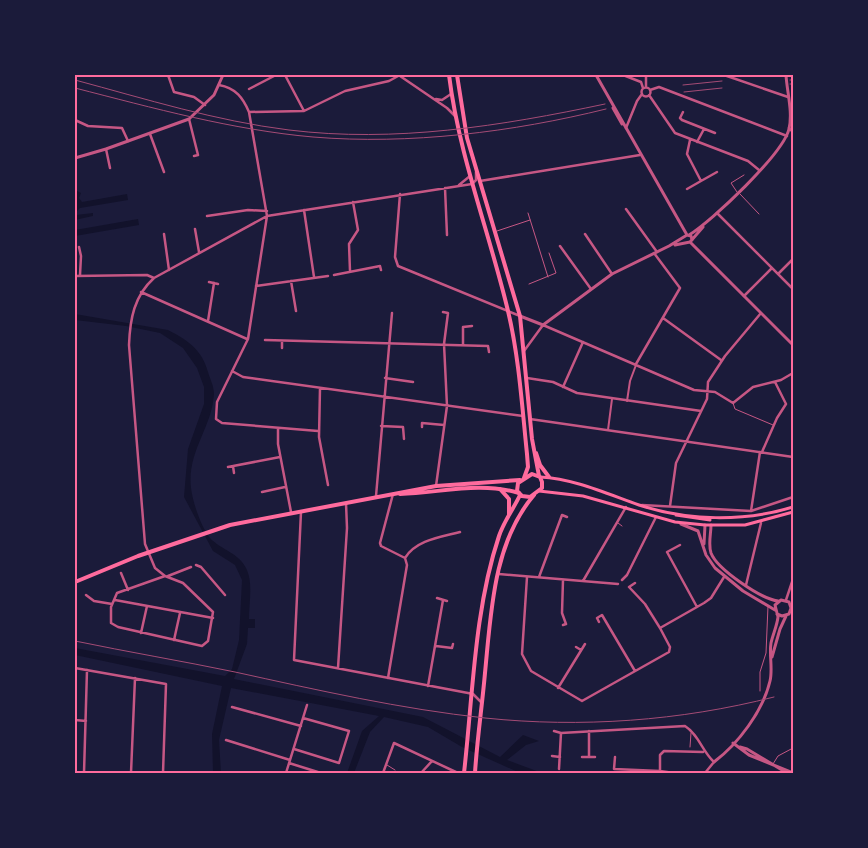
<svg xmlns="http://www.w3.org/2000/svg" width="868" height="848" viewBox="0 0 868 848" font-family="'Exo 2',sans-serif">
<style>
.water{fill:#12122b}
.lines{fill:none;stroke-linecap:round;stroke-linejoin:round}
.service{stroke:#c65784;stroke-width:1}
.pedestrian{stroke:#c65784;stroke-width:2}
.minor{stroke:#c65784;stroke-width:2.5}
.tertiary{stroke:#c65784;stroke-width:3}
.secondary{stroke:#ff6b9d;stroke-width:3}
.primary{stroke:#ff6b9d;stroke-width:4}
.trunk{stroke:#ff6b9d;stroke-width:4}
.tram{stroke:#a44b75;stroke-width:1}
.rail{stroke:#a44b75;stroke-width:1}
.neatline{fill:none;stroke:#ff6b9d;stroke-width:2}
</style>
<rect width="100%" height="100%" fill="#1b1b3a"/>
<!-- water -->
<path class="water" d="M77,191L81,193L79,198L82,202L127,194L128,200L80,208L77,211L76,215L93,213V216L75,220Z
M138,219L139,225L75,236V230Z
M75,314L168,330C188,340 202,350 208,372C210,379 214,386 214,394C212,428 187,451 191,488C193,503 201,527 210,538C221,550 240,553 247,570C253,584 249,603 249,619H255V628H248L247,644L234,679L423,717L500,757L523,735L539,741L526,745L507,760L542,773H520L462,747L428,727L384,717L370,732L354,773H347L362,731L379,716L231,688L219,740L221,773H213L212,734L222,686L75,655V648L225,676L232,669L239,640L242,580L235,565L213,551L184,497L188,449L204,404V387L197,368L183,348L160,333L126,326L75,320Z"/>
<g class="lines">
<!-- service -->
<path class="service" d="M737,192L731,183L744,175
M740,194L759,214
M528,213L548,277
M497,231L530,220
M529,284L556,273L549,253
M733,403L735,409L773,425
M618,523L622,526
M760,691V672L766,653L768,606
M690,747L691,733
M773,764L778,756L793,748
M387,765L395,770"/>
<!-- pedestrian -->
<path class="pedestrian" d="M627,401L630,381L636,365
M608,430L612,399"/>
<!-- minor -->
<path class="minor" d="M168,75L174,92L194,97L205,105
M285,75L304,111
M623,75L641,82L643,88
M724,75L788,97
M400,76L447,108L455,116
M219,85C236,88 243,98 249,112L267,216L248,339L217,402L216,419L222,423L318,431
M646,87V75
M641.5 92a4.5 4.5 0 1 1 9 0a4.5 4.5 0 1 1-9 0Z
M249,89L276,75
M650,90L659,87L787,136
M649,95L675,133L748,161L759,170
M436,99L442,100L451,94
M249,112L304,111L345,91L389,81L400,75
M683,112L680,118L682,120L715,133
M189,119L198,155L194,156
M75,120L88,126L122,128L128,141
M626,128L637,101L642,94
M789,128L793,132
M150,134L164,172
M690,140L687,154L701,181L717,172
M697,142L704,129
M106,149L110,168
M480,181L640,155
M459,185L470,176
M445,188L447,235
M687,189L701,181
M400,194L395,257L398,266L520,316
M626,209L657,252
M304,210L314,277
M717,213L793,289
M207,216L248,210L267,211
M195,229L199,252
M164,234L169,270
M585,234L612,274
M560,246L591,289
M79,247L81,256L80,275
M350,271L349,244L358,230L353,202
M778,274L793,259
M334,275L380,266L381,270
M75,276L147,275L154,278
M291,281L296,311
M209,282L218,284
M256,286L328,276
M141,292L247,339
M744,296L772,268
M663,318L721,360
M208,321L214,283
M265,340L488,346L489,352
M463,345V327L472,326
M282,348V341
M524,351L543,325L694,390L715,392L733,403L753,387L781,380L793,373
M636,364L680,288L654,253
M232,371L243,377L523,416
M385,378L413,382
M527,378L553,382L577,393L701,411
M563,387L583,342
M320,388L319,437L328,485
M530,419L793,457
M381,426L403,427L404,439
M422,427V423L444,425
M278,429V444L291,512
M762,452L777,418L786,404L775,382
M233,466L234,473
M228,467L280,457
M436,486L447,406L444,344L448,313L443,312
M262,492L285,487
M393,494L380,543L381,546L405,558
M376,496L392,313
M642,505L751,511L793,497
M670,506L676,463L707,399L708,382L725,356L761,313
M751,511L760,452
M301,512L294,660L468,693L473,694L481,702
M680,545L667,552L697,607
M405,558C416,540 441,537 460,532
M196,565L201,567L225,595
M121,573L128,590
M499,574L618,584
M165,576L117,593L111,607V623L118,627L202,646L208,641L213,612L183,583L165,576L155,568L145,544L129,345C130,319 134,296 154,278L267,216L472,184L476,180V172
M168,576L191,567
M527,577L522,654L531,671L582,701L669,652L670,647L660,628L704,603L711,598L724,577
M539,577L562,515L567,517
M622,580L627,575L656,517
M583,581L626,507
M635,583L629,587L645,604L660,628
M746,585L761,523
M86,595L94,601L112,604
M437,598L447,601
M115,600L213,618
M786,600L793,579
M599,622L597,618L602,615L635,671
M563,625L566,624L562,613L563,580
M141,633L147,606
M174,640L180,613
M436,646L452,648L453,644
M576,647L581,650
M75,668L166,684L163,773
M338,668L347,528L346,503
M388,678L407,565L405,558
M428,686L443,600
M558,688L585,644
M232,707L301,726
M75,720L86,721
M554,731L561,733L685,726C699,735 702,751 714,762L705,773
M226,740L290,760
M294,749L339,763L349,731L303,718
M552,756L560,757
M582,757H589V731
M589,757H595
M615,757L614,769L660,771V755L664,751L703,752
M289,763L321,773
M559,769L561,733
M660,771L674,773
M84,773L87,670
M131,773L135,678
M286,773L307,705
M383,773L394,743L458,773
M421,773L432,761"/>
<!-- tertiary -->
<path class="tertiary" d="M596,75L687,235
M613,108L622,124
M75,158L106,149L189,119L214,95L223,75
M689,235C712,221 783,154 789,129C793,112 787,92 786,75
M690,242L793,345
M675,245L690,242L703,227
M520,316L543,325L612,274L669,246L687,235L691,236L692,240
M681,524L698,531L706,555L715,568L743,591L775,610
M711,525C711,534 708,544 711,553C717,569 761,599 778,601
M704,544L705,525
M772,657L780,629L786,616
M733,743L749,755L793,773
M740,747L747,749L787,773
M714,762C738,744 763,711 770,681C773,669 769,655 771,643C773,634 777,626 778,617L775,605L781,600L789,602L791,608L789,614L782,616L777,614"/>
<!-- secondary -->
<path class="secondary" d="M540,477C575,479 605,493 639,505C687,521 744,522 793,507
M539,491L583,496L675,522L705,525H745L793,512
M676,515L710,520"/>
<!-- primary -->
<path class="primary" d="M400,494C440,493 479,481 519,493
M75,582L138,556L230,525L436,486L520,480"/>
<!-- trunk -->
<path class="trunk" d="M449,75C459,156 489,231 508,311C519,357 522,406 527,454L528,467L524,478
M457,75L467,138L520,316L532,439L539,476
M536,453L540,465L549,477
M532,474L540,477L542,482V488L530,497L522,496L517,491L518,483Z
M500,489L509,499V515
M464,773C473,695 474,611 499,536C504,521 514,508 520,495
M475,773C477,740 482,707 485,673C491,613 493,543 534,495"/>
<!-- tram -->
<path class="tram" d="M75,80C146,99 216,121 289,130C395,143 501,126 605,104
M790,80H793
M683,85L722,81"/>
<!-- rail -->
<path class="rail" d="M790,84H793
M75,88C153,108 233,130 313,137C409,145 513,132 606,109
M684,92L722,88
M75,641C128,652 182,661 235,672C317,690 401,709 485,718C581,728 680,721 774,697"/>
</g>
<!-- border -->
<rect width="868" height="848" fill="none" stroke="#1b1b3a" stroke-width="152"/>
<rect x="76" y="76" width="716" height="696" class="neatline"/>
</svg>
